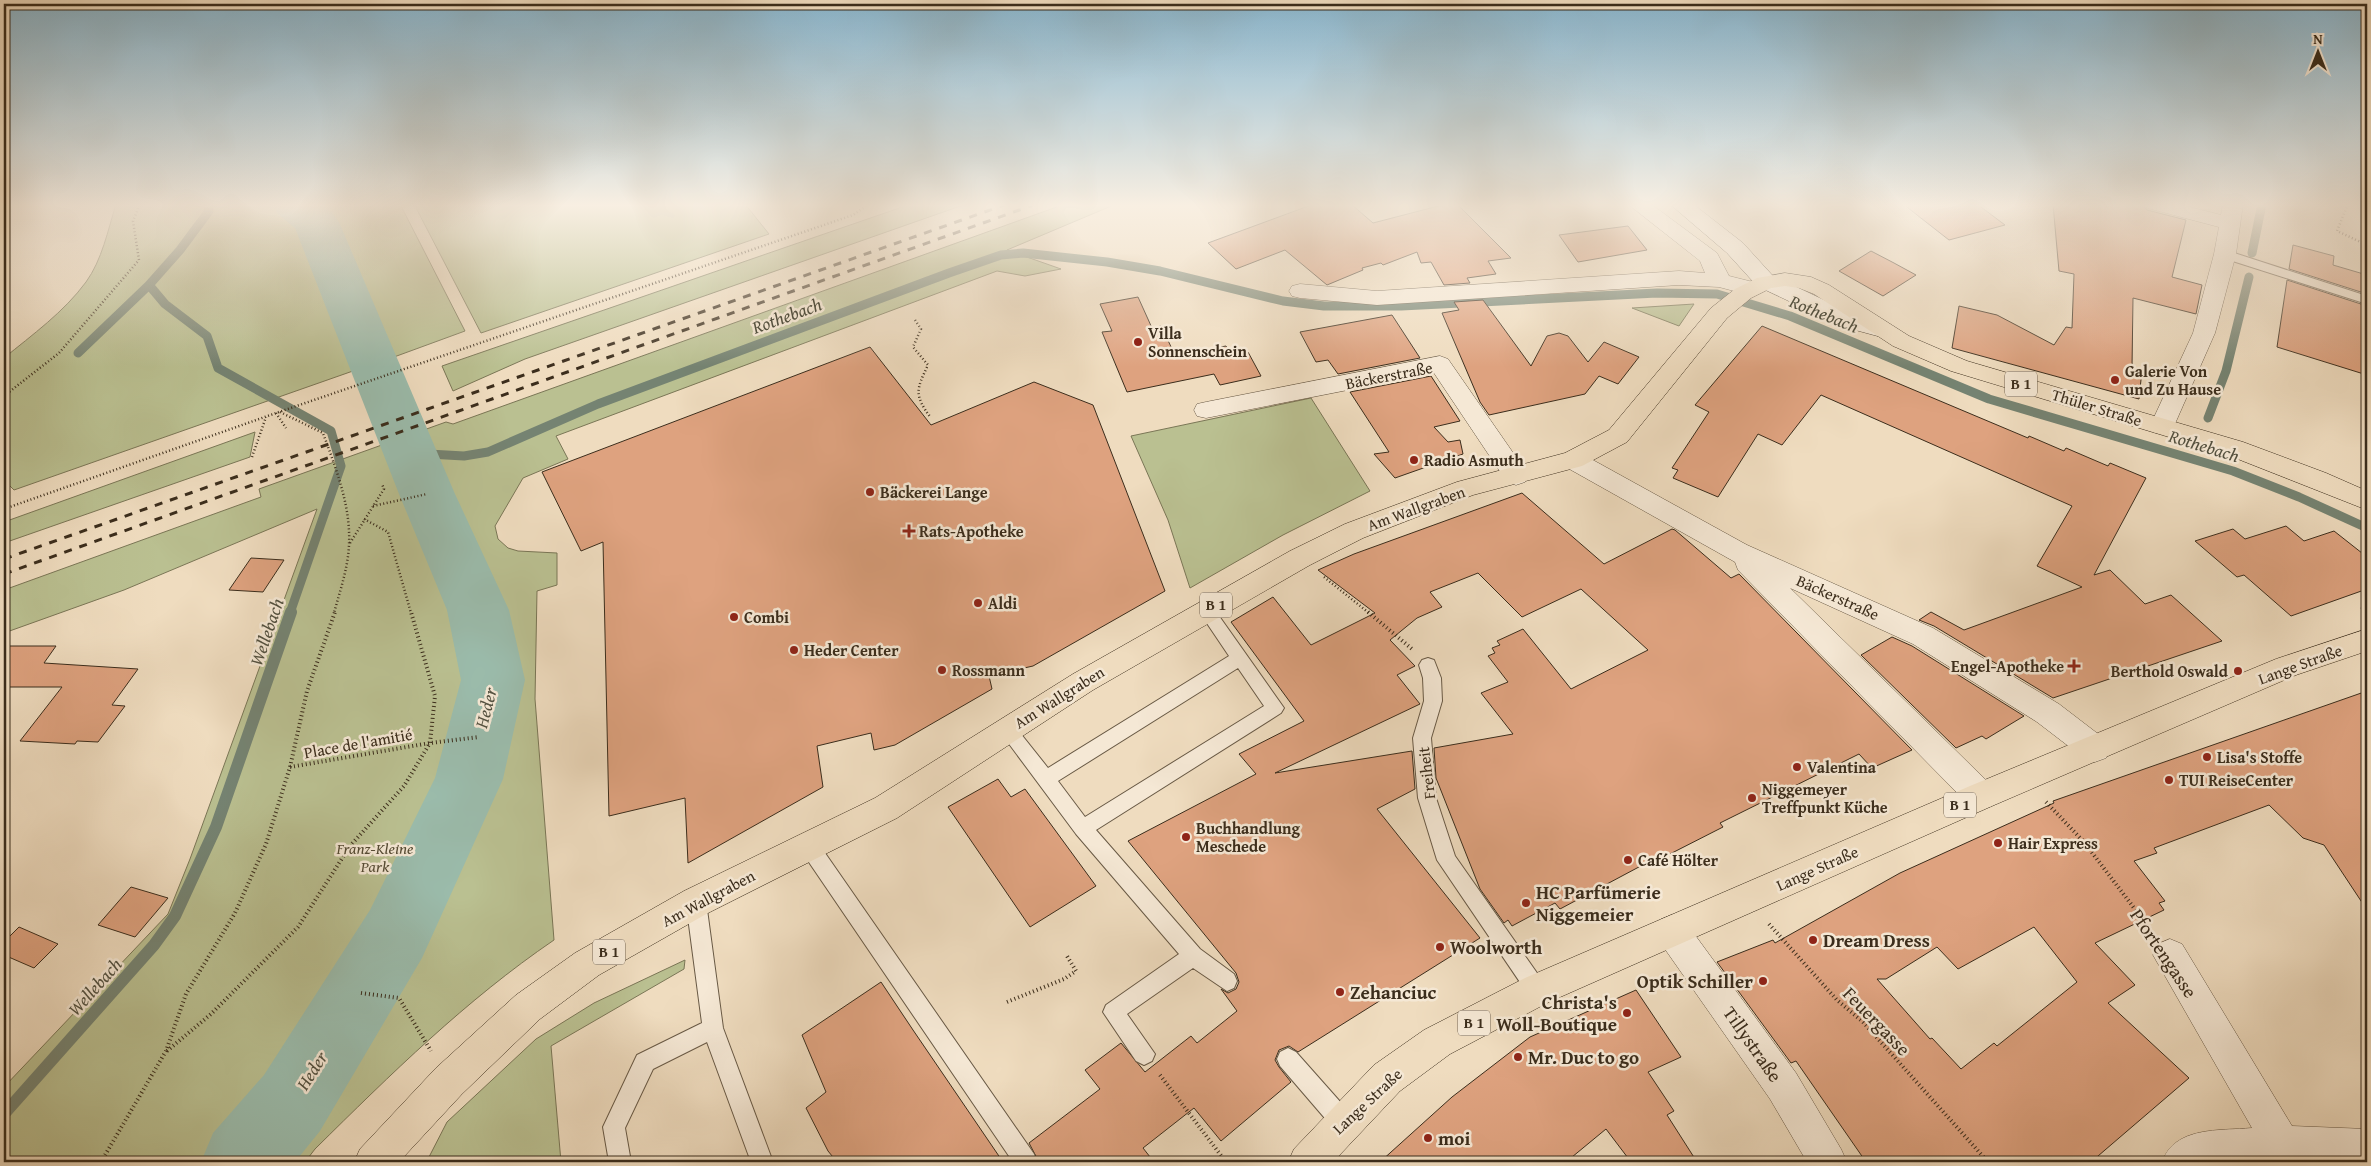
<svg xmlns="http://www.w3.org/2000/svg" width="2371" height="1166" viewBox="0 0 2371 1166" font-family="'Gentium Book Plus',serif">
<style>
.green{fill:#bac091;stroke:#7a7656}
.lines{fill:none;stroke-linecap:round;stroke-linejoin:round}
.stream-far1{stroke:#758372;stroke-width:9}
.stream{stroke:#758372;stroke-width:12}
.river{fill:#9bbcac;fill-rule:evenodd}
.building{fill:#dea27f;stroke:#3b2d1c;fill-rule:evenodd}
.lane-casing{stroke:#685945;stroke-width:2}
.street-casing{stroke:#685945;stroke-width:1}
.secondary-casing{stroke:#3b2d1c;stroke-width:1}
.primary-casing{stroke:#3b2d1c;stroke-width:1}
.path-far1{stroke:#3b2d1c;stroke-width:2.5;stroke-dasharray:1 2.5;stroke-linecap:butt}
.path{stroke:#3b2d1c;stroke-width:4;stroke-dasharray:1 3;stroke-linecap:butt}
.lane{fill:#f5e8d5;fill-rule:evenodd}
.street{fill:#f5e8d5;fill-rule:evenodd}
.secondary{fill:#f5e8d5;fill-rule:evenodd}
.primary{fill:#efdcbf;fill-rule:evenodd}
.rail{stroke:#3b2d1c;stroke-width:3;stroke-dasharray:8 8;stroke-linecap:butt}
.poi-dot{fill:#8f2418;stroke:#f5e8d5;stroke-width:2}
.labels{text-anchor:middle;stroke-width:5;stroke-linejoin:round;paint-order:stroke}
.shield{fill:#f5e8d5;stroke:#736554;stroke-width:1}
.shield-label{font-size:15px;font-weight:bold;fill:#3b2d1c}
.poi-label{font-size:16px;font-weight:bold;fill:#3b2d1c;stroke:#f5e8d5;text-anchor:start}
.street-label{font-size:16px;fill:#3b2d1c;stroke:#f5e8d5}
.park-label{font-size:16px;font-style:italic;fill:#544a33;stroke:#f5e8d5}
.water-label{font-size:18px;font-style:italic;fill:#535140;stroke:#f5e8d5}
.near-poi-label{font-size:19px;font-weight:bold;fill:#3b2d1c;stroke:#f5e8d5;text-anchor:start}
.near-street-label{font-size:19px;fill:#3b2d1c;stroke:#f5e8d5}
</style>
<rect width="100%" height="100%" fill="#efdcbf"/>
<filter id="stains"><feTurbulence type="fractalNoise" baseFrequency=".004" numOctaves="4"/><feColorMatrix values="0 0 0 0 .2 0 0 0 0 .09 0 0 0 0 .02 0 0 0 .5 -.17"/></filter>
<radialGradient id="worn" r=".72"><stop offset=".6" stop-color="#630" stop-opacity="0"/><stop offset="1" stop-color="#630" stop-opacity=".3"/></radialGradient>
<!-- green -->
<path class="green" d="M116,204H280L295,214L311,234L370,365L14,490L4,480V358C32,335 64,312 86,282C102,260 108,230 116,204Z
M312,204H400L465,331L394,357L383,329L331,224Z
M414,204H745L769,234L481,333Z
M911,204H966L525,359L453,391L442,366Z
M1065,204H1116L1007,250L1061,269L1025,276L997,271L556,436L568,459L523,478L495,526L498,539L508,548L518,551L557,553V585L537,591L535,699L554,940C466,1000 391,1074 315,1149L305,1162H4V1087L168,914L190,859L317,509L124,590L4,633V590L261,497L259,489L446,422L453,424Z
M1694,304L1679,326L1632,308Z
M1311,398L1370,491L1283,535L1190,588L1168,520L1131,436Z
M255,432L250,457L4,543V522Z
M685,960L684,969L551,1046L561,1162H431L429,1157L447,1122L536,1039L594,1003Z"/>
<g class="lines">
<!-- stream-far1 -->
<path class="stream-far1" d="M207,204L209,211L180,250L149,285L165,304L207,336L218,368L331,431L341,466L290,613
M2252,253L2262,204
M78,353L149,285
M2208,418L2226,371L2249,277
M411,453L464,456L488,452L598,404L949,273L1001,255L1023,253L1107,262L1160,271L1283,301L1324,306H1401L1657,293L1717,294L1790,316L1989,399L2233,471L2299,497L2367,528"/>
<!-- stream -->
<path class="stream" d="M4,1114L154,945L175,916L216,827L291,612"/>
<!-- river -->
<path class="river" d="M271,204H322L332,212L339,222L455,494L509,610L525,680L503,779L422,958L320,1131L295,1162H201L213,1133L264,1075L370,910L435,778L461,680L447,610L399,494L295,228L278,214Z"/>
</g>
<!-- building -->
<path class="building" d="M1314,204H1351L1373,223L1446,204H1457L1511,258L1488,261L1496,274L1467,278L1470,283L1444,285L1431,262L1421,263L1417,252L1383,265L1381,263L1362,268L1363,270L1327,285L1285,250L1236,269L1208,243Z
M1903,204H1977L2005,225L1949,240Z
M2053,204H2142L2147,210L2186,220L2172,277L2202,285L2196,314L2133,298L2132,367L2142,370L2139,399L1952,348L1959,306L1997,315L2054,345L2066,327L2072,328L2074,274L2059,271Z
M1628,226L1647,250L1578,262L1559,235Z
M2293,245L2334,256L2333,265L2367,275V294L2289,269Z
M1871,251L1894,263L1916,275L1883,296L1839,271Z
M2287,280L2367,306V375L2277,347Z
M1138,297L1152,328L1161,326L1175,355L1226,346L1231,355L1248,352L1261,376L1220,385L1214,374L1127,392L1102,332L1112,331L1100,304Z
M1483,300L1531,366L1547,336L1559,333L1568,336L1588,362L1604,342L1639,357L1618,384L1599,376L1585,394L1489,415L1480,402L1442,313L1459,310L1454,302Z
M1392,315L1420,358L1338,374L1328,360L1316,362L1300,332Z
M1762,326L2028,438L2029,436L2064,451L2066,448L2108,466L2110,463L2146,478L2094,575L2110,570L2145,604L2171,595L2222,641L2053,698L1934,626L1919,620L1931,612L1964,630L2082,587L2037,566L2072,506L1821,395L1782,445L1758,434L1718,497L1673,478L1678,470L1672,468L1709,412L1695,405Z
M870,347L931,425L1034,382L1093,405L1165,591L1033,666L989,676L992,689L895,745L874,750L871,733L817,746L823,787L688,863L685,798L609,816L603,542L581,551L542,472Z
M1431,376L1460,421L1434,427L1448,442L1460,440L1463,454L1395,478L1374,454L1389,452L1350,392Z
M1522,493L1604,564L1672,529L1675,530L1731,578L1739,574L1912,750L1872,768L1859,754L1720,823L1723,827L1668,855L1653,862L1652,860L1560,909L1555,903L1512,926L1508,920L1504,923L1480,889L1436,778L1434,748L1513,734L1481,693L1508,682L1488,656L1495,653L1492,648L1500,645L1497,641L1523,629L1571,689L1648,650L1581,589L1522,617L1478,573L1430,592L1442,607L1417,618L1390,640L1415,666L1397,675L1420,704L1275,773L1412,751L1415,789L1377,809L1480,938L1298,1052L1289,1046L1279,1050L1275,1060L1279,1067L1291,1082L1221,1141L1194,1108L1143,1148L1154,1162H1039L1029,1143L1100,1089L1085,1070L1121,1043L1145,1072L1191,1036L1197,1043L1237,1011L1221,989L1228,993L1236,989L1239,982L1236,973L1128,841L1256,774L1239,754L1304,721L1231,622L1273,597L1311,645L1375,613L1318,570L1354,554Z
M2286,526L2304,541L2334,531L2367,557V589L2291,616L2244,575L2237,577L2195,541L2233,529L2245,539Z
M251,558L284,560L263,592L229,590Z
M1892,637L1912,646L2024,716L1986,739L1982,736L1956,748L1861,655Z
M4,646H56L44,663L138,669L112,705L125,706L98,742L77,741L75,744L20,741L62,687H4Z
M2367,691V910L2324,845L2303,838L2269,805L2154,848L2157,853L2134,861L2165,901L2159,903L2164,910L2095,943L2135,985L2108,1003L2189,1078L2091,1162H1866L1796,1061L1791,1063L1717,962L1773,940L1775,943L1900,873L2054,803L2053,801ZM2034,927L2077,982L1997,1046L1994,1043L1961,1069L1932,1038L1930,1039L1877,979H1886L1937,947L1958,969Z
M998,779L1011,797L1025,789L1096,886L1030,927L948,807Z
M131,887L168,898L135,937L98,925Z
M19,927L58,944L34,968L4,955V942Z
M881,982L913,1030L1003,1162H837L828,1151L806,1108L826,1092L802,1035Z
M1636,990L1681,1057L1648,1072L1674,1111L1667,1115L1697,1162H1631L1606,1129L1566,1162H1380L1452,1097L1530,1037Z"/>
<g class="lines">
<!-- lane casing -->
<g class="lane-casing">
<path id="lane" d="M2225,250L2367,296V304L2220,257L2219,254L2220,251Z
M1206,604L1212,606L1284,708L1281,713L1096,830L1200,949L1234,974L1237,981L1234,988L1227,991L1193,968L1127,1014L1155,1054L1152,1061L1144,1065L1136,1061L1103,1012L1106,1005L1179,954L1076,834L998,729L1001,724L1007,722L1013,724L1048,768L1229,656L1198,610L1200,606ZM1238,668L1264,706L1085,817L1058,781Z
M1428,658L1434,660L1441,678L1442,701L1431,738L1436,798L1455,856L1544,983L1547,990L1544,997L1537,1000L1530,997L1437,860L1418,798L1413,738L1424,701L1423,678L1419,665L1422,660Z
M809,838L816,840L1034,1154L1037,1162H1013L802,852L799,846L802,840Z
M696,893L703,896L706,902L723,1028L773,1162H751L707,1042L653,1069L625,1128L631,1162H609L603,1127L637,1055L702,1023L686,902L689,896Z
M1288,1048L1296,1052L1351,1114L1354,1122L1351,1130L1343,1133L1335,1130L1280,1066L1277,1059L1280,1052Z"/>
</g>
<!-- street casing -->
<g class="street-casing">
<path id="street" d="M1628,204H1651L1717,253L1729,276L1757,283L1760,288L1757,293L1749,295L1719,287L1679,285L1377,305L1300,298L1292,296L1289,291L1292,286L1300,284L1377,291L1679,271L1705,273L1700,261Z
M2144,204H2178L2221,215L2223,204H2243L2236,254L2215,333L2174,426L2171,432L2162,434L2153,432L2150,426L2193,333L2214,254L2219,227L2147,208Z
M1440,356L1448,359L1525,470L1529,476L1525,482L1516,485L1507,482L1434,373L1206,418L1197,416L1194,410L1197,404L1206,402Z
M1573,451L1582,454L1747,545L1933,628L2059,704L2106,740L2110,749L2106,758L2095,762L2084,758L2037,722L1913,644L1790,588L1992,786L1997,796L1992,806L1981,809L1970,806L1738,570L1735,562L1564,466L1560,460L1564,454Z
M1672,915L1684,920L1796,1073L1841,1149L1847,1162H1807L1770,1099L1660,942L1655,931L1660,920Z
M2170,939L2182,944L2292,1126L2367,1129V1162H2162C2175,1126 2219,1131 2252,1128L2153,955L2158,944Z"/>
</g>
<!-- secondary casing -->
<g class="secondary-casing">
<path id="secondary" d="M1670,204H1693L1743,243L1773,276L1860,317L1893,326L1896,331L1893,336L1885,338L1844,327L1757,286L1727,253Z"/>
</g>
<!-- primary casing -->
<g class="primary-casing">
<path id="primary" d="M1785,273L1811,277L1829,285L1909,336L1967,361L2243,442L2326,473L2367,491V510L2225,454L1951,371L1893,346L1814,294L1799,288L1785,286L1771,288L1751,298L1727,318L1627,442L1582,466L1473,495L1363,538L1310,565L1093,690L897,818L708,913L599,975L540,1019L462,1094L399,1162H354L360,1149L436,1068L516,995L575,953L684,891L875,798L1073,674L1290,551L1345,524L1457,482L1565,453L1609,430L1711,308L1735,289L1757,278Z
M2367,629V651L2296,675L1992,806L1549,1002L1450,1054L1400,1091L1333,1162H1288L1294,1149L1374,1065L1424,1030L1525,978L1970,786L2276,659Z"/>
</g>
<!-- path-far1 -->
<path class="path-far1" d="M2348,204L2337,231L2367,245
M915,320L921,329L913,347L928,365C916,390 914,395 931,418
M4,396L59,353L139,260L133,221L140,204
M280,412L323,433C336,469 351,506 349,545C348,568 340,591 334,613
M276,413L286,428
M252,457L266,417
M373,506L427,494
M4,509L279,412L853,215L866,206
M364,519L388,532L411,613
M350,543L384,489L382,484
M1324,577L1369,613
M2361,609L2367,607"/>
<!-- path -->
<path class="path" d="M1368,612L1412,649
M290,767L430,743L479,737
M2046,802L2084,842L2150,929
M1769,924L1837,1000L1863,1022L1988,1162
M361,993L399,998L431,1051
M1007,1002L1064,979L1076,971L1067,956
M167,1051L211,1014L298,927L350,846L404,786L430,743L435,696L411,612
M1160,1075L1226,1162
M101,1162L166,1051L186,994L235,913L266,844L290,767L307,691L335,612"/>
<!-- lane -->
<use href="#lane" class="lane"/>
<!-- street -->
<use href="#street" class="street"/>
<!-- secondary -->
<use href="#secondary" class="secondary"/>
<!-- primary -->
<use href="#primary" class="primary"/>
<!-- rail -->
<path class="rail" d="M4,559L1007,204
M4,574L1036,204"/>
</g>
<!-- sky -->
<linearGradient id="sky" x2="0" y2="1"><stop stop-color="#89b7d0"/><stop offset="0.56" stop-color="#f8efe2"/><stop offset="1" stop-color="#f8efe2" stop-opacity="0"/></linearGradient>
<rect width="2371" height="367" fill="url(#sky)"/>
<!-- markers -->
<g class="poi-dot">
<circle cx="1138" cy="342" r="5"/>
<circle cx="2115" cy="380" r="5"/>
<circle cx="1414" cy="460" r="5"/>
<circle cx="870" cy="492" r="5"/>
<path d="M906.5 523.5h5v5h5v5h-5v5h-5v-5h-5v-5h5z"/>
<circle cx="978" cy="603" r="5"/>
<circle cx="734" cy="617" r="5"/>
<circle cx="794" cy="650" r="5"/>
<path d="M2071.5 658.5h5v5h5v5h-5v5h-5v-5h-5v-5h5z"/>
<circle cx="942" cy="670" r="5"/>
<circle cx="2238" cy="671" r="5"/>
<circle cx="2207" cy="757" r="5"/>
<circle cx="1797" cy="767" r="5"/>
<circle cx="2169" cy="780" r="5"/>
<circle cx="1752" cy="798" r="5"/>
<circle cx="1186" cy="837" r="5"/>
<circle cx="1998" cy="843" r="5"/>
<circle cx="1628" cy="860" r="5"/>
<circle cx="1526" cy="903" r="5"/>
<circle cx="1813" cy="940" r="5"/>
<circle cx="1440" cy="947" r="5"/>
<circle cx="1763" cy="981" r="5"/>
<circle cx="1340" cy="992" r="5"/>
<circle cx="1627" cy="1013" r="5"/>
<circle cx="1518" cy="1057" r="5"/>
<circle cx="1428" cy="1138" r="5"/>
</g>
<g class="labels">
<!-- shield labels -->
<g class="shield">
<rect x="2005" y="371.5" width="32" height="25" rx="4"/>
<rect x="1200" y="592.5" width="32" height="25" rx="4"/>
<rect x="1944" y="792.5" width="32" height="25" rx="4"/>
<rect x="593" y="939.5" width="32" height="25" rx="4"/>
<rect x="1458" y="1010.5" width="32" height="25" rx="4"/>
</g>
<g class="shield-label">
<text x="2021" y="389">B 1</text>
<text x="1216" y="610">B 1</text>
<text x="1960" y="810">B 1</text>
<text x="609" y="957">B 1</text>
<text x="1474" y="1028">B 1</text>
</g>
<!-- poi labels -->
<g class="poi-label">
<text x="1148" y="339">Villa<tspan x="1148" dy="18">Sonnenschein</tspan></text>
<text x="2125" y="377">Galerie Von<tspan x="2125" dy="18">und Zu Hause</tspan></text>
<text x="1424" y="466">Radio Asmuth</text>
<text x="880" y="498">Bäckerei Lange</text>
<text x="919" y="537">Rats-Apotheke</text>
<text x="988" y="609">Aldi</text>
<text x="744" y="623">Combi</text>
<text x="804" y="656">Heder Center</text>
<text x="2064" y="672" text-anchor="end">Engel-Apotheke</text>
<text x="952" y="676">Rossmann</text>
<text x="2228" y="677" text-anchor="end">Berthold Oswald</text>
<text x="2217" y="763">Lisa's Stoffe</text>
<text x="1807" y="773">Valentina</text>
<text x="2179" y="786">TUI ReiseCenter</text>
<text x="1762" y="795">Niggemeyer<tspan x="1762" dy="18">Treffpunkt Küche</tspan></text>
<text x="1196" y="834">Buchhandlung<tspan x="1196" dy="18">Meschede</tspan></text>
<text x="2008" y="849">Hair Express</text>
<text x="1638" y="866">Café Hölter</text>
</g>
<!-- street labels -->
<g class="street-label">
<text transform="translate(1389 375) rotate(-11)" y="6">Bäckerstraße</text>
<text transform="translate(2097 407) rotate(17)" y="6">Thüler Straße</text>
<text transform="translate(1416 508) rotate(-20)" y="6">Am Wallgraben</text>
<text transform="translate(1838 597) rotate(24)" y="6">Bäckerstraße</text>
<text transform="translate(2300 664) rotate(-20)" y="6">Lange Straße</text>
<text transform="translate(1059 697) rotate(-32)" y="6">Am Wallgraben</text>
<text transform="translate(358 743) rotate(-10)" y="6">Place de l'amitié</text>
<text transform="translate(1426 773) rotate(-97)" y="6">Freiheit</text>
<text transform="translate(1817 868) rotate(-24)" y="6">Lange Straße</text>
<text transform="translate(708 898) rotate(-28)" y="6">Am Wallgraben</text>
<text transform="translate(1367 1101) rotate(-43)" y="6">Lange Straße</text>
</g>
<!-- park labels -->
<g class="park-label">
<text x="375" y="854">Franz-Kleine<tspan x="375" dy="18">Park</tspan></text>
</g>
<!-- water labels -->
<g class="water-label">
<text transform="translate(1824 314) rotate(22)" y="6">Rothebach</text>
<text transform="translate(787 316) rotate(-20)" y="6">Rothebach</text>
<text transform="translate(2204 446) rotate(17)" y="6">Rothebach</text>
<text transform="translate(267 632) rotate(-71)" y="6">Wellebach</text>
<text transform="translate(486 708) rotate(-76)" y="6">Heder</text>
<text transform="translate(95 987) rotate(-48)" y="6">Wellebach</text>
<text transform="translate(312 1071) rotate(-58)" y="6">Heder</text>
</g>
<!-- near-poi labels -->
<g class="near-poi-label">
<text x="1536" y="899">HC Parfümerie<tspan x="1536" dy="22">Niggemeier</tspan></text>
<text x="1823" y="947">Dream Dress</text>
<text x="1450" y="954">Woolworth</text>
<text x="1753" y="988" text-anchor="end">Optik Schiller</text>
<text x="1350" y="999">Zehanciuc</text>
<text x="1617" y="1009" text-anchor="end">Christa's<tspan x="1617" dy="22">Woll-Boutique</tspan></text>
<text x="1528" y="1064">Mr. Duc to go</text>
<text x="1438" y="1145">moi</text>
</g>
<!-- near-street labels -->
<g class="near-street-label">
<text transform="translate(2164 953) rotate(56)" y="7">Pfortengasse</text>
<text transform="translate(1877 1021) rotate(46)" y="7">Feuergasse</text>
<text transform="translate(1753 1044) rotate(55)" y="7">Tillystraße</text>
</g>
</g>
<!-- margin -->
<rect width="2371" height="1166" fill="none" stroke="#efdcbf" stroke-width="20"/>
<rect x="5" y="5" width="2361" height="1156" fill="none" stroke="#3b2d1c" stroke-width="2.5"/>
<rect x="10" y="10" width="2351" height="1146" fill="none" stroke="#3b2d1c"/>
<!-- north arrow -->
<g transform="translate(2318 52)" stroke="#f5e8d5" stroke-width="4" paint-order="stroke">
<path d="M0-4L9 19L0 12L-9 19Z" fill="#3b2d1c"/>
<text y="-8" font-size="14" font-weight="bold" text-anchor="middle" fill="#3b2d1c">N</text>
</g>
<rect width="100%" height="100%" filter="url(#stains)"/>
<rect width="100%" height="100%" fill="url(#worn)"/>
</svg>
